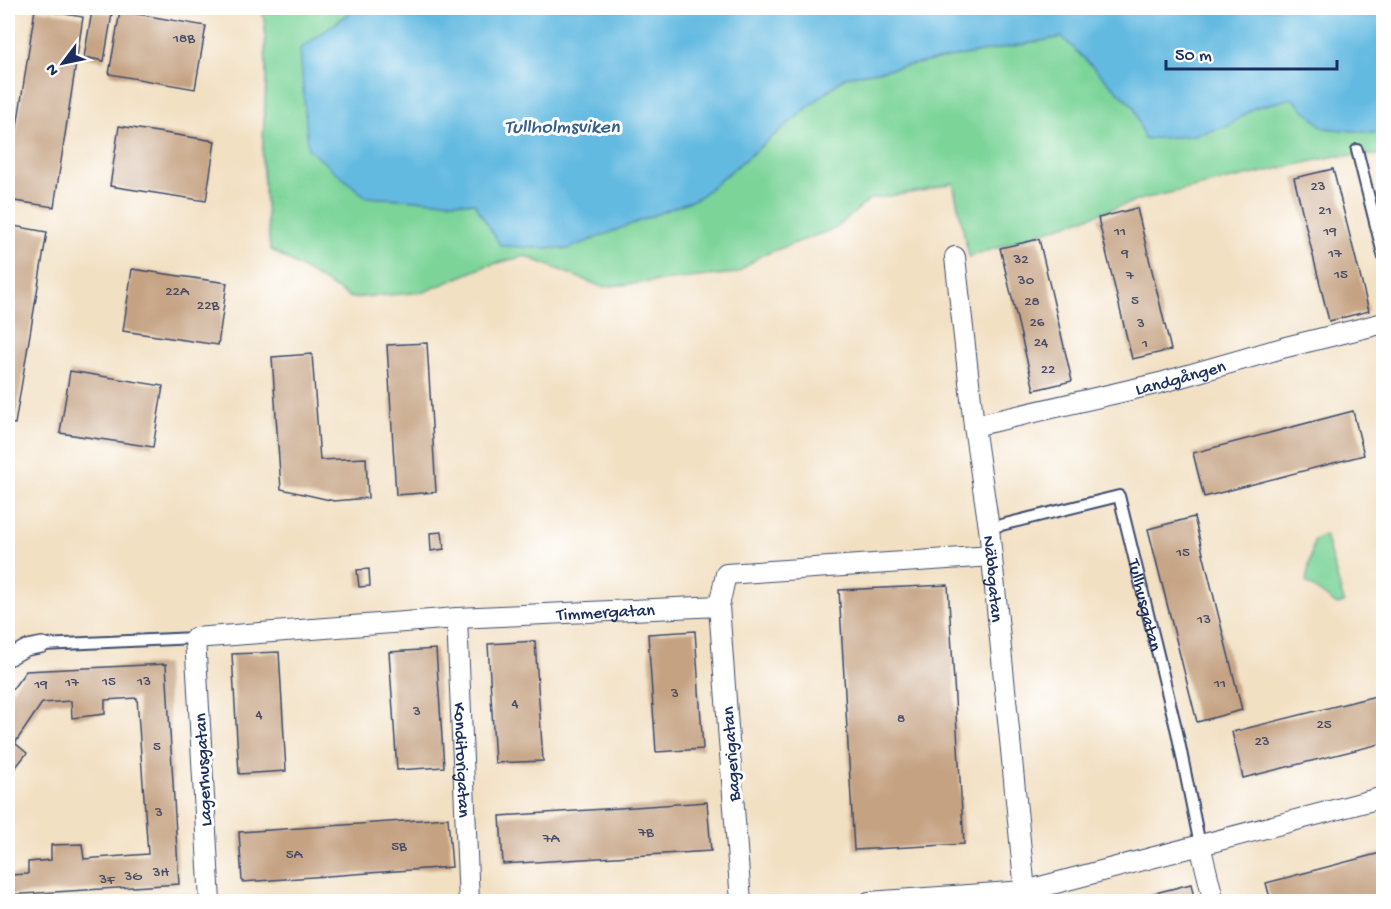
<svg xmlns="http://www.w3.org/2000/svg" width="1391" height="909" viewBox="0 0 1391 909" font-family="'Gochi Hand',sans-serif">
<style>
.green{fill:#7bd499;stroke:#4b827c;stroke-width:1.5}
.water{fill:#64bae1;stroke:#4074a0;stroke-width:1.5}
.building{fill:#c5a282}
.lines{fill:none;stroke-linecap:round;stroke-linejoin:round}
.service-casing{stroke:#3b4a6d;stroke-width:14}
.pedestrian-casing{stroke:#3b4a6d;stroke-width:18}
.minor-casing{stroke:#3b4a6d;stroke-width:22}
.service{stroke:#fff;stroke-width:10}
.pedestrian{stroke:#fff;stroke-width:15}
.minor{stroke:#fff;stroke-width:20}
.labels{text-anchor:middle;stroke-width:6;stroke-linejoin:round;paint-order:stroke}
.number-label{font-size:15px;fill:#464c67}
.street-label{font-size:18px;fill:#1b2f5e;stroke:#fff}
.water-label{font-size:20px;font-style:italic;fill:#35608c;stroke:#fff}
</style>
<rect width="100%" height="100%" fill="#fff"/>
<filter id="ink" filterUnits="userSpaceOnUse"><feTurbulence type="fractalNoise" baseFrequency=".0167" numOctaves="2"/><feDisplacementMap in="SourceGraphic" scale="12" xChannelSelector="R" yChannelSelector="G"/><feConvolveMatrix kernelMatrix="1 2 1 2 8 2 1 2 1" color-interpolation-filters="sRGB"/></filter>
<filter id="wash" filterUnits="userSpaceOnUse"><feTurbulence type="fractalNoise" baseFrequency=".008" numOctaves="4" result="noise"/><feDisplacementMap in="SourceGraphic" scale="24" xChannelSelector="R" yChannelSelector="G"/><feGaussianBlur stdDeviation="1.35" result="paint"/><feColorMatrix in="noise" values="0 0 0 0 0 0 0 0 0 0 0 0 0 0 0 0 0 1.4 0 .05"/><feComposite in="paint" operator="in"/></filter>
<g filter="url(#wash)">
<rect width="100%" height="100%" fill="#f2e0c3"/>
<!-- green -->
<path class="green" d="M261,8H356L300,49L366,197L474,203L698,198L845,77L1062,37L1134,107L1190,136L1228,126L1254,108L1292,98L1325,128L1383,134V155L1336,156L1142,199L969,257L953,183L922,191L870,199L836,228L760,256L737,273L602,287L525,256L486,266L424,292L351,298L270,249L262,162L266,81L265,23Z
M1325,535L1344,602L1337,605L1306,582L1314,540Z"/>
<!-- water -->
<path class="water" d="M357,8H1383V134L1324,128L1292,98L1254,108L1228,126L1190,136L1144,139L1134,107L1062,37L845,77L698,198L568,249L501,246L474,203L366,197L308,149L300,49Z"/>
<g id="blocks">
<!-- building -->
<path class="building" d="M35,9L83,17L54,207L8,200V186Z
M92,11L112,14L104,61L84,57Z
M120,11L206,26L195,89L109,74Z
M119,126L215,141L206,201L110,186Z
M1333,169L1369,311L1329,321L1294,178Z
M1137,208L1171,350L1132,359L1098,218Z
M8,225L47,232L15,424L8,423Z
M1039,239L1072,381L1034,390L1000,248Z
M132,269L227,283L218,345L123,331Z
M427,343L436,492L396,495L387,345Z
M312,354L320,460L366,458L368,498L334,501L281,489L272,357Z
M70,371L163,386L153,447L60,433Z
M1353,411L1364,455L1204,497L1193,453Z
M1194,517L1242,710L1197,722L1148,529Z
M442,532L444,549L431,551L430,533Z
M369,569L370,586L359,587L357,570Z
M948,585L964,844L854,850L839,590Z
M695,631L703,749L656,752L648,634Z
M535,641L543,761L495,763L488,644Z
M436,649L444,767L397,770L389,652Z
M279,652L286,771L239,774L232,654Z
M166,664L179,884L8,895V875L28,874V862L51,860V845L82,844L84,859L148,854L137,698L105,700V714L72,718L71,701L42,703L15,743L27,753L8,777V695L26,671Z
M1384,694V743L1243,778L1232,732Z
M707,802L711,851L503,864L500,816Z
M448,818L452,867L242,882L239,832Z
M1384,852V901L1271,902L1266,883Z
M1191,884L1195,902H1123V901Z"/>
</g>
</g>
<g filter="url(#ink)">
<use href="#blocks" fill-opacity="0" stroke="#3b4a6d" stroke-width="1.5"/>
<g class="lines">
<!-- service casing -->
<g class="service-casing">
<g id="service">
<path d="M1357,150L1384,258"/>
<path id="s1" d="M989,528L1119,496L1177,732L1200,845"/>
<path d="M42,645L195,638"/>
</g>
</g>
<!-- pedestrian casing -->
<g class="pedestrian-casing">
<path id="pedestrian" d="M8,658L26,648L42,645"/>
</g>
<!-- minor casing -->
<g class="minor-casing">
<g id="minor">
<path id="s2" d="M955,257L974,426L989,528L1025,891L1028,902"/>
<path id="s3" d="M974,426L1160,383L1286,347L1384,323"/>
<path id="s4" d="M457,618L469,902"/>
<path d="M1200,845L1214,902"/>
<path id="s5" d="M210,902L195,638L457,618L719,606"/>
<path d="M741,902L719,606L726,574L992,556"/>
<path d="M869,902L1025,891L1384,797"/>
</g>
</g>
<!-- service -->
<use href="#service" class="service"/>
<!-- pedestrian -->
<use href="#pedestrian" class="pedestrian"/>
<!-- minor -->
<use href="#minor" class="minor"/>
</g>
</g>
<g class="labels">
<!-- number labels -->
<g class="number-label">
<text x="184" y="42">18B</text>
<text x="1318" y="190">23</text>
<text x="1325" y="214">21</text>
<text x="1120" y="235">11</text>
<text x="1330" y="235">19</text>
<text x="1125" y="257">9</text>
<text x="1335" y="257">17</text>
<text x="1021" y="263">32</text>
<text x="1341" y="278">15</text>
<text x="1130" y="279">7</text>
<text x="1026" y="284">30</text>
<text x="177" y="295">22A</text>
<text x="1135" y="304">5</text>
<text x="1032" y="305">28</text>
<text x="208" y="309">22B</text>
<text x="1037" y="326">26</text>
<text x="1141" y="327">3</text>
<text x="1041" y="346">24</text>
<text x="1145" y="347">1</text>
<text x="1048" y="373">22</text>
<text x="1183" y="556">15</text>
<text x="1204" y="623">13</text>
<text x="109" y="685">15</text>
<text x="144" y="685">13</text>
<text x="72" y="686">17</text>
<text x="1220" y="687">11</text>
<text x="41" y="688">19</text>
<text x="675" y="697">3</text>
<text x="515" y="707">4</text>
<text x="417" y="715">3</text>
<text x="259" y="718">4</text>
<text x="901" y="722">8</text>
<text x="1324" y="728">25</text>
<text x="1262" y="745">23</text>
<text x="157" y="750">5</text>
<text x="159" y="816">3</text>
<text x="646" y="836">7B</text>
<text x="551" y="842">7A</text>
<text x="399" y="850">5B</text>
<text x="294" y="858">5A</text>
<text x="161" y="876">3H</text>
<text x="133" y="880">3G</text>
<text x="107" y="883">3F</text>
</g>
<!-- street labels -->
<g class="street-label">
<text dy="6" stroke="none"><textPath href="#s3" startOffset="212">Landgången</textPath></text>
<text dy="6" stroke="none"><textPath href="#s2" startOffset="324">Näbbgatan</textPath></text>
<text dy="6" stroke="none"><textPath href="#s1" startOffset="246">Tullhusgatan</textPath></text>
<text dy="6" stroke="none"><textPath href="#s5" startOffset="676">Timmergatan</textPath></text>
<text transform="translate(730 754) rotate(-94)" y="6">Bagerigatan</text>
<text dy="6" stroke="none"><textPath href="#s4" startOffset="142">Konditorigatan</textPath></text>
<text transform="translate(202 770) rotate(-93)" y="6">Lagerhusgatan</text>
</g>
<!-- water labels -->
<g class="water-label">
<text x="562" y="132">Tullholmsviken</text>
</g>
</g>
<!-- margin -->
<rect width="1391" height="909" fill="none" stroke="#fff" stroke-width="30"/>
<!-- north arrow -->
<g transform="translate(63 63) rotate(238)" stroke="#ffffff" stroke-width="4.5" paint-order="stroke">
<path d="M0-4.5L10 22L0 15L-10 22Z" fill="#1b2f5e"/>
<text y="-9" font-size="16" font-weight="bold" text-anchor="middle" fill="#1b2f5e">N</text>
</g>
<!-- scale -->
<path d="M1166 60v9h171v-9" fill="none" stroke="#1b2f5e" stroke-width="3"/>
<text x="1175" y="60" font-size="18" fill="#1b2f5e" stroke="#ffffff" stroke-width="4.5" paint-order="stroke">50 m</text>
</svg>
